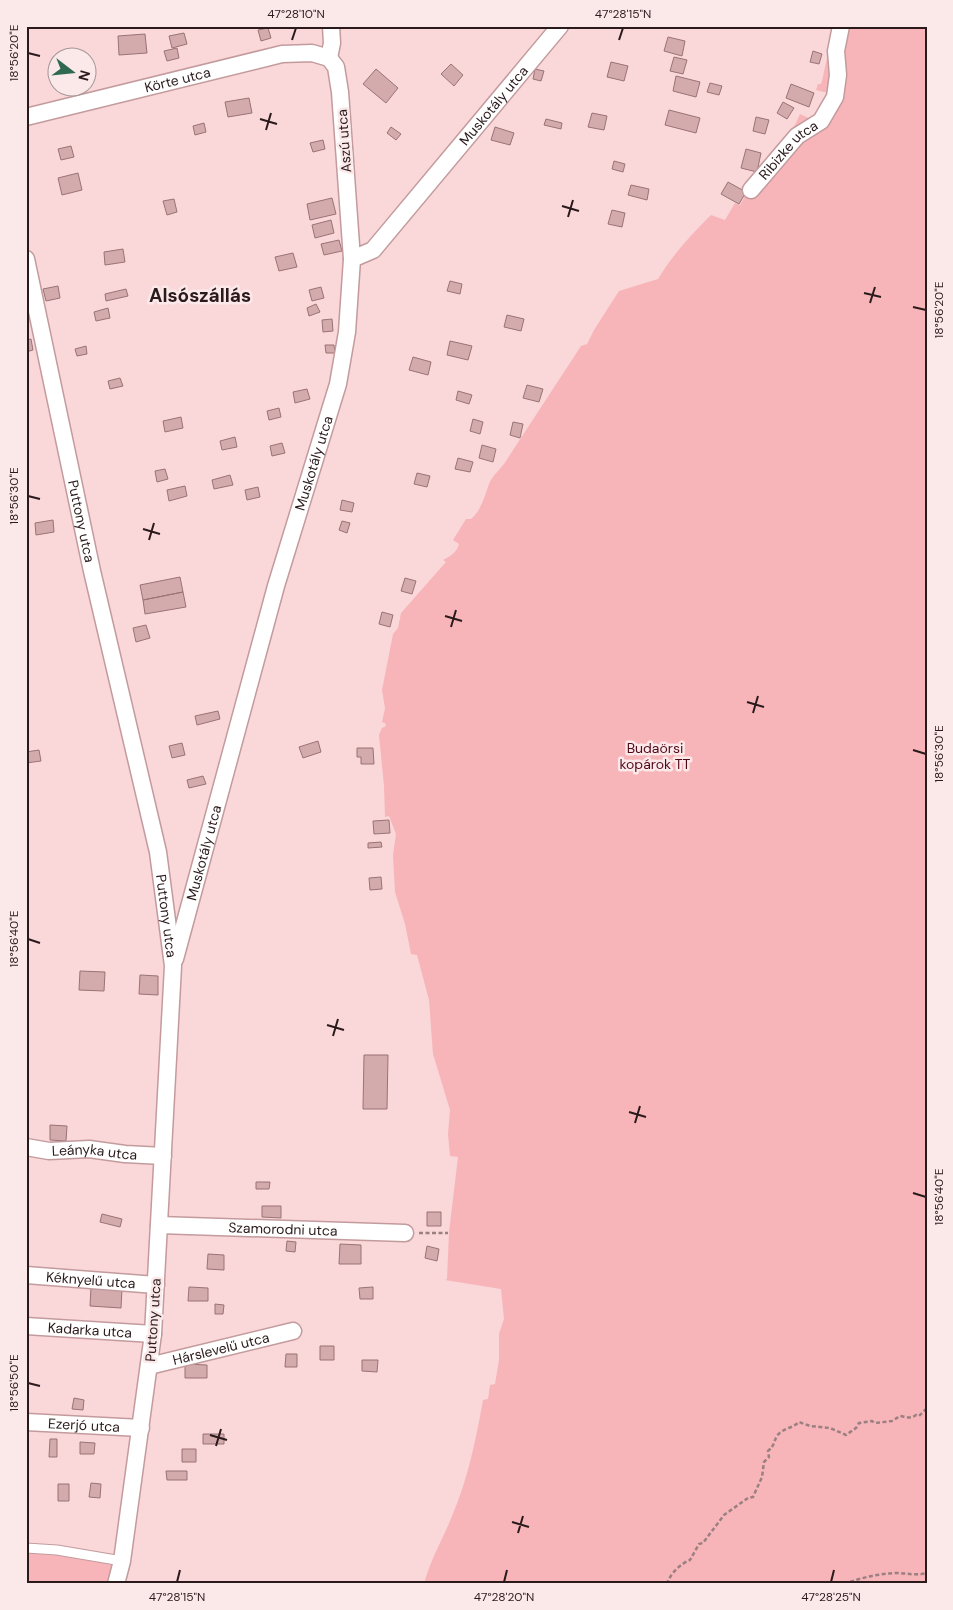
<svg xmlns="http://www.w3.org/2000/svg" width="953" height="1610" viewBox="0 0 953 1610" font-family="'DM Sans',sans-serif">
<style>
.green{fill:#f7b5b9}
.building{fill:#d4abad;stroke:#997375}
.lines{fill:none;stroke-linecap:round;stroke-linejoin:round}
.service-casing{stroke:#c39b9d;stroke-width:11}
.minor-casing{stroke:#c39b9d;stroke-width:19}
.path{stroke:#9a8081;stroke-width:2.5;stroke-dasharray:4 2.5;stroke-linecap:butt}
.service{stroke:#fff;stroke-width:9}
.minor{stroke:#fff;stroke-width:16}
.ticks{fill:none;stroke:#2a1a1b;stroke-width:2}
.labels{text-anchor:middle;stroke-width:5;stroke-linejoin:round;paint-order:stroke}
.street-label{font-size:14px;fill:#2a1a1b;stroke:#fbe9ea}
.park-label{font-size:14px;fill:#510919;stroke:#fbe9ea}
.district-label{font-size:19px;font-weight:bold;fill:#2a1a1b;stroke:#fbe9ea}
.neatline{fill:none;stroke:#2a1a1b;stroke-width:2}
.ticks-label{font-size:12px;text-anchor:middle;fill:#2a1a1b}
</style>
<rect width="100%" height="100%" fill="#fad7d9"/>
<!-- green -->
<path class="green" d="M834,26H927V1584H424C430,1560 443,1539 452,1516C468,1479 476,1439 483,1400L488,1399L490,1385L495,1384L499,1360V1334L504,1319L501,1289L445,1280L447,1279L449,1232L458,1157L450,1156L448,1134L450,1110L433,1054L429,1000L417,955L411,954L405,924L395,892L393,855L396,834L389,816L385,817L384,786L379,735L382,728L386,726L385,723L382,722L385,708L382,690L393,634L398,628L401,613L446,562L443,560C451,556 457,552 459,544L453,540L466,519H471C481,511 485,495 489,484C491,478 499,470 504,464L581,346L587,344L594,330L619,291L658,279C673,254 691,235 711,215L725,220L735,203L740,205L768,155L795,125L800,114L813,120L832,94L816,90L818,84H821L822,81Z
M26,1551L116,1555L111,1584H26Z"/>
<!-- building -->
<path class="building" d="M268,28L271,38L261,41L258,30Z
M184,33L187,44L172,48L169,36Z
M145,34L147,53L119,55L118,36Z
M668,37L685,41L682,56L664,51Z
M177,48L179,58L167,61L164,51Z
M813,51L822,54L819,64L810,62Z
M674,57L687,60L683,74L670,71Z
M611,62L628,66L624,81L607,77Z
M451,64L463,75L454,86L441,74Z
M376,69L398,88L386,103L363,84Z
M535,69L544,71L541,81L533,79Z
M676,76L700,82L696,97L673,91Z
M710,83L722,86L719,95L707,92Z
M791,84L814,93L809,107L786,98Z
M249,98L252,113L228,117L225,102Z
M783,102L794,108L787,119L777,113Z
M669,110L700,118L696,133L665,125Z
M592,113L607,116L604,130L588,127Z
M756,117L769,120L765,134L753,131Z
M546,119L562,123L561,129L544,125Z
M204,123L206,132L195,135L193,126Z
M391,127L401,134L396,140L387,133Z
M495,127L514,133L510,145L491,140Z
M323,140L325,149L313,152L310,143Z
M71,146L74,157L61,160L58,149Z
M746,149L761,153L757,172L741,168Z
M614,161L625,164L623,172L612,169Z
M78,173L82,190L62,195L58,178Z
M728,182L746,192L739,204L721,194Z
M631,185L649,189L647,200L628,195Z
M332,198L336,214L310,220L307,204Z
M174,199L177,212L167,215L163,201Z
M612,210L625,213L622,227L608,224Z
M331,220L334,233L315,238L312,225Z
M339,240L342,251L324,255L321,244Z
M123,249L125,262L105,265L104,252Z
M293,253L297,267L279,271L275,257Z
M450,281L462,284L460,294L447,291Z
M58,286L60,298L46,301L43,289Z
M321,287L324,298L312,301L309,290Z
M126,289L128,296L106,301L105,294Z
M316,304L320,312L309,316L307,308Z
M108,308L110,318L96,321L94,312Z
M507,315L524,319L521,331L504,327Z
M332,319L333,331L323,332L322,320Z
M31,339L33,350L26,352V340Z
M450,341L472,346L468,360L447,355Z
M325,345H334L335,353H326Z
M86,346L87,354L77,356L75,349Z
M413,357L431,362L428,375L409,370Z
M120,378L123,386L110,389L108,381Z
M527,385L543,389L539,402L523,398Z
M307,389L310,399L295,403L293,392Z
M458,391L472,395L469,404L456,400Z
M279,408L281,417L269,420L267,411Z
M181,417L183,428L165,432L163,421Z
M473,419L483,422L480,434L470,431Z
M513,422L523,424L520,438L510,435Z
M235,437L237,447L222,450L220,441Z
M282,443L285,453L272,456L270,446Z
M482,445L496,449L493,462L479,458Z
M458,458L473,462L470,472L455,469Z
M165,469L168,479L157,482L155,471Z
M417,473L430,476L427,487L414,484Z
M230,475L233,485L214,489L212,480Z
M185,486L187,496L169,501L167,490Z
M258,487L260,497L247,500L245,490Z
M342,500L354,503L352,512L340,510Z
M53,520L54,532L36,535L35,523Z
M342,521L350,523L347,533L339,530Z
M180,577L183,592L143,600L140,585Z
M405,578L416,581L412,594L401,591Z
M183,592L186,607L145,614L143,600Z
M382,612L393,615L390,627L379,624Z
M146,625L150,638L136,642L133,628Z
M218,711L220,719L197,725L195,716Z
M318,741L321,752L303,758L299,747Z
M182,743L185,755L172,758L169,746Z
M357,748H373L374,764H361V757H357Z
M39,750L41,761L26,763V752Z
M203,776L206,784L189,788L187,780Z
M389,820L390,833L374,834L373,821Z
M381,842L382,847L368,848V843Z
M381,877L382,889L370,890L369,878Z
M80,971L105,972L104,991L79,990Z
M140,975L158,976V995L139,994Z
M364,1055H388L387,1109H363Z
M50,1125L67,1126L66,1141L50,1140Z
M256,1182H270L269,1189H256Z
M262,1206H281V1218L262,1217Z
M427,1212H441V1226H427Z
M102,1214L122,1219L120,1227L100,1222Z
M287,1241L296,1242L295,1252L286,1251Z
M340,1244L361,1245V1264H339Z
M427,1246L439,1249L437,1261L425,1258Z
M208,1254L224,1255V1270L207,1269Z
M91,1287L122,1289L121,1308L90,1306Z
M189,1287L208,1288V1301H188Z
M373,1287V1299H360L359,1288Z
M215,1304L224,1305L223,1314H215Z
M320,1346H334V1360H320Z
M286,1354H297V1367H285Z
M362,1360H378L377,1372L362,1371Z
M185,1364L207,1365V1378H185Z
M74,1398L84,1400L83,1410L72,1409Z
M203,1434H224V1444H203Z
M50,1439H57V1457H49Z
M80,1442L95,1443L94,1454H80Z
M182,1449H196V1462H182Z
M166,1471H187V1480H167Z
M91,1483L101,1484L100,1498L89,1497Z
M58,1484H69V1501H58Z"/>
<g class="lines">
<!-- service casing -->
<g class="service-casing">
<path id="service" d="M26,1548L57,1550L122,1561"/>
</g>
<!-- minor casing -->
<g class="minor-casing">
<g id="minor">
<path d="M329,58L332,43L331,26"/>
<path id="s1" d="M26,117L282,54L312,53L329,58"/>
<path id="s2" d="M751,190L797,136L821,121L835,97L838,75L836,51L841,26"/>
<path id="s3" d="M26,259L92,571L158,852L173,966L153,1334L122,1561L116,1584"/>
<path id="s4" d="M352,259L373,250L560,26"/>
<path id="s5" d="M175,959L276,586L338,384L347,332L352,259L340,92L336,67L329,58"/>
<path id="s6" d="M26,1147L49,1151L89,1149L125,1154L163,1156"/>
<path id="s7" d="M159,1225L405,1233"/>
<path id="s8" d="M26,1275L156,1285"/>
<path id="s9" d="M26,1326L153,1334"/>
<path id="s10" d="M149,1366L293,1331"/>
<path id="s11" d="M26,1422L141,1428"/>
</g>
</g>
<!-- path -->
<path class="path" d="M419,1233H448
M648,1584H659
M667,1584C670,1573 682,1563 690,1560L699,1544L703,1543L724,1515L748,1498L753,1497L762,1477L764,1462L769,1457L768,1451C775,1445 773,1443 777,1436C781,1429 793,1428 799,1422L810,1426L830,1428L846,1435L856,1428L859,1423L872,1421L875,1423L892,1421L900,1416C907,1417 911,1419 916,1415L919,1416L927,1408
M844,1584C860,1578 877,1574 895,1573C906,1573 916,1576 927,1573"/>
<!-- service -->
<use href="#service" class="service"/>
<!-- minor -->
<use href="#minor" class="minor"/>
</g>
<!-- ticks -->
<path class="ticks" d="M292,40L296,28M619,40L623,28M28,53L40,56M260,119L277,124M266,130L271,113M562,206L579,211M568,217L573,200M864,293L881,297M870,303L875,287M913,307L926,310M28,496L40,499M143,529L160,534M149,540L154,523M445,616L462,621M451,627L456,610M747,702L764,707M753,713L758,696M913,750L926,754M28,939L40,943M327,1025L344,1030M333,1036L338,1019M629,1112L646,1117M635,1123L640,1106M913,1193L926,1197M28,1383L40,1386M210,1435L227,1440M216,1446L221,1429M512,1522L529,1527M518,1533L523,1516M177,1582L180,1570M504,1582L507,1570M831,1582L834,1570"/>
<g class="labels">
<!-- street labels -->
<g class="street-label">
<text dy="5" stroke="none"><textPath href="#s1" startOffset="156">Körte utca</textPath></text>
<text dy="5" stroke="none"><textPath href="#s4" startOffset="211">Muskotály utca</textPath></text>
<text transform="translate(344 141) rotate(-94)" y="5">Aszú utca</text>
<text dy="5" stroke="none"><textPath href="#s2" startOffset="55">Ribizke utca</textPath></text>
<text dy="5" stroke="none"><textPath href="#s5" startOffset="515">Muskotály utca</textPath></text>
<text dy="5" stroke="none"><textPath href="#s3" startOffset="268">Puttony utca</textPath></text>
<text dy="5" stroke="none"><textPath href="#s5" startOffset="110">Muskotály utca</textPath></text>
<text dy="5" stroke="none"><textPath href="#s3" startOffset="672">Puttony utca</textPath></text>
<text dy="5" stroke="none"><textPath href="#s6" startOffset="69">Leányka utca</textPath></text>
<text dy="5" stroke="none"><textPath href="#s7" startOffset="124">Szamorodni utca</textPath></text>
<text dy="5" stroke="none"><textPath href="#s8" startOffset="65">Kéknyelű utca</textPath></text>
<text transform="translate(153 1320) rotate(-86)" y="5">Puttony utca</text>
<text dy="5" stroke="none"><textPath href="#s9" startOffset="64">Kadarka utca</textPath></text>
<text dy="5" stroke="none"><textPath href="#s10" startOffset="74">Hárslevelű utca</textPath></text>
<text dy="5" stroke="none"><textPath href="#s11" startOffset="58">Ezerjó utca</textPath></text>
</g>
<!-- park labels -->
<g class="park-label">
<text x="655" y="753">Budaörsi<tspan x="655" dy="16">kopárok TT</tspan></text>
</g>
<!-- district labels -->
<g class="district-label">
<text x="200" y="302">Alsószállás</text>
</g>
</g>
<!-- border -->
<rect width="953" height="1610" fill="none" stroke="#fbe9ea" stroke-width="55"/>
<!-- north arrow -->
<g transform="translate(72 72) rotate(106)"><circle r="24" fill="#fbe9ea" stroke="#a79697"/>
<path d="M0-4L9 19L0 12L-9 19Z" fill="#2f6951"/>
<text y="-8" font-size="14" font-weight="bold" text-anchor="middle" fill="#2a1a1b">N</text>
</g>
<rect x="28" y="28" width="898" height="1554" class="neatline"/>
<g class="ticks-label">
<text x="296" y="18">47°28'10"N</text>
<text x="623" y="18">47°28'15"N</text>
<text transform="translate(14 53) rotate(-90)" y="4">18°56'20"E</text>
<text transform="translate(939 310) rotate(-90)" y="4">18°56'20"E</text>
<text transform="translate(14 496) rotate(-90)" y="4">18°56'30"E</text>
<text transform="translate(939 754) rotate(-90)" y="4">18°56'30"E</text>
<text transform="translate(14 939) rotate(-90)" y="4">18°56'40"E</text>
<text transform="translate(939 1197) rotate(-90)" y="4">18°56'40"E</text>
<text transform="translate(14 1383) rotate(-90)" y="4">18°56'50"E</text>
<text x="177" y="1601">47°28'15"N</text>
<text x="504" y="1601">47°28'20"N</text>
<text x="831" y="1601">47°28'25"N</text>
</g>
</svg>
